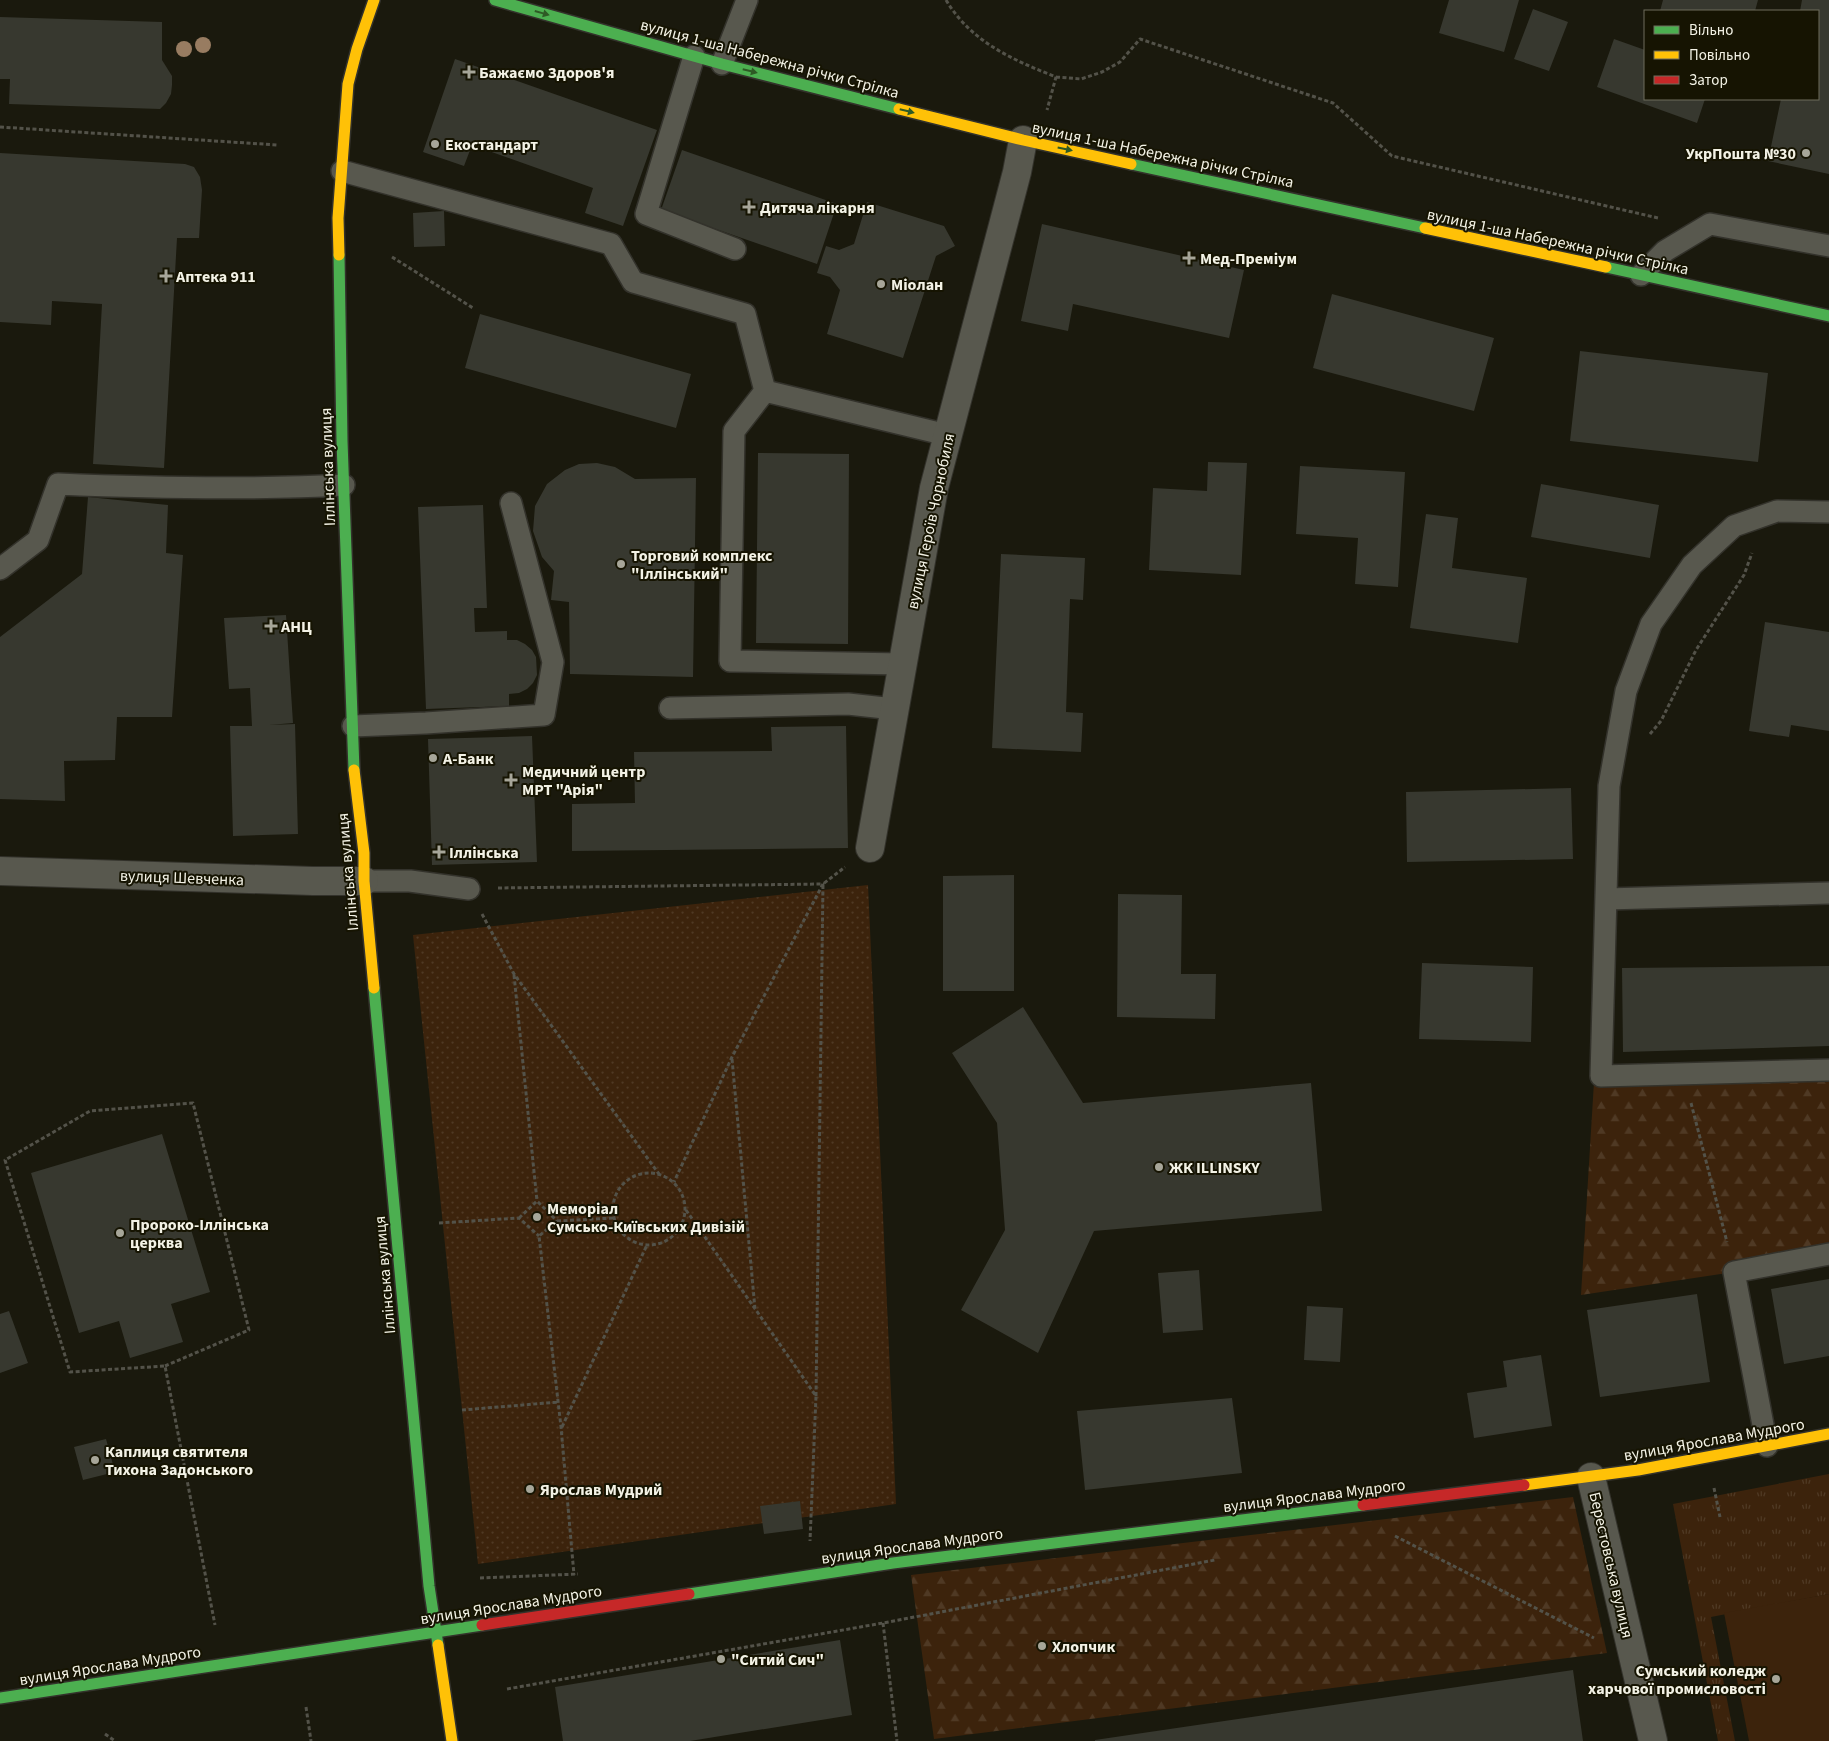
<svg xmlns="http://www.w3.org/2000/svg" width="1829" height="1741" viewBox="0 0 1829 1741" font-family="'Source Sans 3',sans-serif">
<style>
.grass{fill:url(#grass-tufts)}
.forest{fill:url(#forest-firs)}
.park{fill:url(#park-dots)}
.garden{fill:#3c230c}
.building{fill:#37382f}
.lines{fill:none;stroke-linecap:round;stroke-linejoin:round}
.lane-casing{stroke:#33322b;stroke-width:24}
.street-casing{stroke:#33322b;stroke-width:30}
.fast-casing{stroke:#33322b;stroke-width:14}
.slow-casing{stroke:#33322b;stroke-width:14}
.jam-casing{stroke:#33322b;stroke-width:14}
.path{stroke:#535249;stroke-width:3;stroke-dasharray:4 2.5;stroke-linecap:butt}
.lane{stroke:#58584e;stroke-width:21}
.street{stroke:#58584e;stroke-width:28}
.fast{stroke:#4caf50;stroke-width:11}
.slow{stroke:#ffc107;stroke-width:11}
.jam{stroke:#c62828;stroke-width:11}
.tree{fill:#987c61}
.oneway{fill:#2e5a25}
.poi-dot{fill:#a7a699;stroke:#161402;stroke-width:2}
.labels{text-anchor:middle;stroke-width:4;stroke-linejoin:round;paint-order:stroke}
.street-label{font-size:16px;fill:#f3f2e5;stroke:#161402}
.poi-label{font-size:16px;font-weight:bold;fill:#f3f2e5;stroke:#161402;text-anchor:start}
</style>
<defs>
<pattern id="grass-tufts" width="24" height="20" patternUnits="userSpaceOnUse" patternTransform="scale(1.25)"><rect width="24" height="20" fill="#3c230c"/><path d="M3 7l-1-3M5 7V3M7 7l1-3M15 17l-1-3M17 17v-4M19 17l1-3" fill="none" stroke="#4f3924"/></pattern>
<pattern id="forest-firs" width="22" height="20" patternUnits="userSpaceOnUse" patternTransform="scale(1.25)"><rect width="22" height="20" fill="#3c230c"/><path d="M5 1l3.5 6h-7zM16 11l3.5 6h-7z" fill="#4f3924"/></pattern>
<pattern id="park-dots" width="8" height="8" patternUnits="userSpaceOnUse" patternTransform="scale(1.25)"><rect width="8" height="8" fill="#3c230c"/><path d="M2 2h.1M6 6h.1" fill="none" stroke="#4f3924" stroke-width="1.8" stroke-linecap="round"/></pattern>
</defs>
<rect width="100%" height="100%" fill="#1a190d"/>
<!-- grass -->
<path class="grass" d="M1829,1474V1594L1711,1617L1735,1741H1718L1673,1504Z"/>
<!-- forest -->
<path class="forest" d="M1829,1081V1254L1734,1272L1581,1295L1594,1082Z
M1573,1497L1607,1653L934,1739L911,1575Z"/>
<!-- park -->
<path class="park" d="M868,885L896,1504L478,1564L413,935Z"/>
<!-- garden -->
<path class="garden" d="M1829,1594V1741H1749L1724,1613Z"/>
<!-- building -->
<path class="building" d="M1449,0H1519L1504,52L1439,33Z
M1663,0H1758L1755,11H1660Z
M1802,0H1829V174L1768,161L1781,99H1818V11H1800Z
M1533,9L1568,22L1549,71L1514,59Z
M0,17L162,22V60L172,76V85L171,94L166,103L160,109L9,104L10,79H0Z
M1614,39L1645,50V99H1705L1697,123L1597,87Z
M455,59L657,130L623,226L585,213L593,188L472,145L464,166L423,152Z
M682,150L837,204L817,264L661,210Z
M0,153L185,164L194,167L200,177L202,190L199,238H177L164,468L93,464L102,304L52,301L51,325L0,322Z
M867,202L944,226L955,246L936,256L903,358L827,334L840,290L830,277L817,273L826,246L839,250L854,244Z
M444,211L445,246L414,247L413,213Z
M1042,224L1244,270L1229,338L1073,304L1068,331L1021,321Z
M1332,294L1494,338L1474,411L1313,368Z
M480,314L691,374L676,428L465,368Z
M1580,351L1768,373L1758,462L1570,441Z
M758,453L849,454L848,644L756,643Z
M1208,462L1247,463L1241,575L1149,570L1153,488L1207,491Z
M597,463L615,467L635,479L696,478L693,677L570,674L569,602L551,600L554,571L542,557L533,531L535,506L547,484L565,470L579,464Z
M1300,466L1405,472L1398,587L1355,584L1358,538L1296,534Z
M1541,484L1659,505L1650,558L1531,537Z
M88,497L168,505L166,553L183,555L172,717H117L115,760L64,761L65,801L0,799V637L82,574Z
M483,505L487,608H474L475,632L507,631V640H517L525,644L532,650L536,657L537,675L533,683L527,689L519,693L509,694V706L426,709L418,507Z
M1426,514L1458,518L1452,568L1527,578L1518,643L1410,628Z
M1001,554L1085,558L1083,600L1070,599L1066,712L1083,713L1081,752L992,748Z
M286,615L293,723L269,725L295,724L298,834L233,836L230,726H252L250,688L229,689L224,618Z
M1765,622L1829,632V731L1791,725L1789,737L1749,731Z
M846,726L848,848L572,851V804L635,803L634,752L772,751L771,727Z
M532,736L537,862L432,865L428,739Z
M1571,788L1573,859L1407,862L1406,792Z
M1014,875V991H943V876Z
M1118,894L1182,895L1181,974H1216L1215,1019L1117,1017Z
M1422,963L1533,967L1531,1042L1419,1039Z
M1829,966V1046L1623,1052L1622,968Z
M1023,1007L1083,1103L1311,1083L1322,1211L1094,1231L1038,1353L961,1310L1005,1230L997,1123L952,1053Z
M162,1134L210,1292L171,1304L183,1342L130,1358L119,1321L79,1333L31,1173Z
M1199,1270L1203,1330L1163,1333L1158,1273Z
M1829,1279V1356L1784,1364L1771,1289Z
M1697,1294L1710,1382L1600,1397L1587,1310Z
M1307,1306L1343,1308L1340,1362L1304,1360Z
M9,1311L28,1363L0,1373V1314Z
M1541,1355L1552,1426L1474,1438L1467,1393L1507,1387L1503,1361Z
M1232,1398L1242,1473L1085,1490L1077,1411Z
M106,1439L115,1472L83,1480L74,1447Z
M800,1501L803,1529L764,1534L760,1506Z
M840,1640L852,1715L690,1741H563L555,1687Z
M1573,1670L1583,1741H1095V1740Z"/>
<g class="lines">
<!-- lane casing -->
<g class="lane-casing">
<path id="lane" d="M694,56L646,214L735,249
M722,64L747,0
M342,171L611,244L633,282L745,314L765,391
M1641,275L1665,251L1710,224L1829,246
M1829,512L1777,511L1734,526L1692,565L1651,624L1626,691L1609,786L1601,1076L1829,1070
M0,569L38,540L58,484C153,488 248,490 344,485
M902,664L730,661L734,431L765,391L947,435
M670,708L848,704L894,709
M353,726L426,723L544,715L553,662L511,503
M364,881H410L469,889
M1606,899L1829,893
M1767,1446L1734,1272L1829,1254"/>
</g>
<!-- street casing -->
<g class="street-casing">
<path id="street" d="M870,848L934,488L1017,172L1023,140
M0,871L313,881H364
M1591,1477L1653,1741"/>
</g>
<!-- fast casing -->
<g class="fast-casing">
<path id="fast" d="M495,0L722,64L899,109
M1131,164L1425,228
M339,255L342,441L354,770
M1606,267L1829,316
M374,988L429,1586L438,1645
M689,1594L893,1563L1363,1505
M0,1698L482,1625"/>
</g>
<!-- slow casing -->
<g class="slow-casing">
<path id="slow" d="M899,109L1023,140L1131,164
M1425,228L1606,267
M339,255L338,218L348,84L357,49L374,0
M354,770L364,853V881L374,988
M1524,1485L1638,1470L1829,1434
M438,1645L452,1741"/>
</g>
<!-- jam casing -->
<g class="jam-casing">
<path id="jam" d="M1363,1505L1524,1485
M482,1625L689,1594"/>
</g>
<!-- path -->
<path class="path" d="M946,0C971,42 1013,60 1056,77L1047,110
M1056,77L1081,79L1102,72L1120,62L1140,39L1333,103L1392,156L1658,218
M0,127L277,145
M392,257L473,308
M1650,734L1661,721L1696,650L1744,575L1752,553
M498,888L823,884L732,1057L674,1182
M482,914L514,974L659,1174
M514,975L537,1201
M732,1059L755,1309
M1691,1103L1727,1242
M613 1209a36 36 0 1 1 72 0a36 36 0 1 1-72 0Z
M686,1210L816,1396L810,1541
M519,1218L537,1201L557,1221L539,1236L561,1427L574,1575
M557,1221L614,1218
M439,1223L519,1218L539,1236
M165,1366L249,1330L193,1103L90,1111L5,1160L70,1372L165,1366L215,1625
M816,1396L823,884L845,867
M462,1410L559,1402
M562,1427L647,1245
M1714,1488L1720,1517
M1395,1536L1594,1638
M480,1578L578,1574
M883,1623L897,1741
M507,1689L883,1623L1215,1560
M306,1707L311,1741
M105,1734L115,1741"/>
<!-- lane -->
<use href="#lane" class="lane"/>
<!-- street -->
<use href="#street" class="street"/>
<!-- fast -->
<use href="#fast" class="fast"/>
<!-- slow -->
<use href="#slow" class="slow"/>
<!-- jam -->
<use href="#jam" class="jam"/>
</g>
<!-- trees -->
<g class="tree">
<circle cx="203" cy="45" r="8"/>
<circle cx="184" cy="49" r="8"/>
</g>
<!-- one-way arrows -->
<defs><path id="oneway-solid" d="M-6-.8H1V-3.2L6.5 0L1 3.2V.8H-6Z" transform="scale(1.25)"/></defs>
<g class="oneway">
<use href="#oneway-solid" transform="translate(542 13) rotate(16)"/>
<use href="#oneway-solid" transform="translate(750 71) rotate(14)"/>
<use href="#oneway-solid" transform="translate(907 111) rotate(14)"/>
<use href="#oneway-solid" transform="translate(1065 149) rotate(12)"/>
</g>
<!-- markers -->
<g class="poi-dot">
<path d="M466.5 64.5h5v5h5v5h-5v5h-5v-5h-5v-5h5z"/>
<circle cx="435" cy="144" r="5"/>
<circle cx="1806" cy="153" r="5"/>
<path d="M746.5 199.5h5v5h5v5h-5v5h-5v-5h-5v-5h5z"/>
<path d="M1186.5 250.5h5v5h5v5h-5v5h-5v-5h-5v-5h5z"/>
<path d="M163.5 268.5h5v5h5v5h-5v5h-5v-5h-5v-5h5z"/>
<circle cx="881" cy="284" r="5"/>
<circle cx="621" cy="564" r="5"/>
<path d="M268.5 618.5h5v5h5v5h-5v5h-5v-5h-5v-5h5z"/>
<circle cx="433" cy="758" r="5"/>
<path d="M508.5 772.5h5v5h5v5h-5v5h-5v-5h-5v-5h5z"/>
<path d="M436.5 844.5h5v5h5v5h-5v5h-5v-5h-5v-5h5z"/>
<circle cx="1159" cy="1167" r="5"/>
<circle cx="537" cy="1217" r="5"/>
<circle cx="120" cy="1233" r="5"/>
<circle cx="95" cy="1460" r="5"/>
<circle cx="530" cy="1489" r="5"/>
<circle cx="1042" cy="1646" r="5"/>
<circle cx="721" cy="1659" r="5"/>
<circle cx="1776" cy="1679" r="5"/>
</g>
<g class="labels">
<!-- street labels -->
<g class="street-label">
<text transform="translate(770 58) rotate(15)" y="6">вулиця 1-ша Набережна річки Стрілка</text>
<text transform="translate(1163 154) rotate(12)" y="6">вулиця 1-ша Набережна річки Стрілка</text>
<text transform="translate(1558 241) rotate(12)" y="6">вулиця 1-ша Набережна річки Стрілка</text>
<text transform="translate(327 467) rotate(-92)" y="6">Іллінська вулиця</text>
<text transform="translate(930 521) rotate(-78)" y="6">вулиця Героїв Чорнобиля</text>
<text transform="translate(347 872) rotate(-95)" y="6">Іллінська вулиця</text>
<text transform="translate(182 877) rotate(2)" y="6">вулиця Шевченка</text>
<text transform="translate(384 1275) rotate(-95)" y="6">Іллінська вулиця</text>
<text transform="translate(1714 1439) rotate(-10)" y="6">вулиця Ярослава Мудрого</text>
<text transform="translate(1314 1495) rotate(-7)" y="6">вулиця Ярослава Мудрого</text>
<text transform="translate(912 1545) rotate(-8)" y="6">вулиця Ярослава Мудрого</text>
<text transform="translate(1612 1565) rotate(77)" y="6">Берестовська вулиця</text>
<text transform="translate(511 1604) rotate(-9)" y="6">вулиця Ярослава Мудрого</text>
<text transform="translate(110 1665) rotate(-9)" y="6">вулиця Ярослава Мудрого</text>
</g>
<!-- poi labels -->
<g class="poi-label">
<text x="479" y="78">Бажаємо Здоров'я</text>
<text x="445" y="150">Екостандарт</text>
<text x="1796" y="159" text-anchor="end">УкрПошта №30</text>
<text x="760" y="213">Дитяча лікарня</text>
<text x="1200" y="264">Мед-Преміум</text>
<text x="176" y="282">Аптека 911</text>
<text x="891" y="290">Міолан</text>
<text x="631" y="561">Торговий комплекс<tspan x="631" dy="18">"Іллінський"</tspan></text>
<text x="281" y="632">АНЦ</text>
<text x="443" y="764">А-Банк</text>
<text x="522" y="777">Медичний центр<tspan x="522" dy="18">МРТ "Арія"</tspan></text>
<text x="449" y="858">Іллінська</text>
<text x="1169" y="1173">ЖК ILLINSKY</text>
<text x="547" y="1214">Меморіал<tspan x="547" dy="18">Сумсько-Київських Дивізій</tspan></text>
<text x="130" y="1230">Пророко-Іллінська<tspan x="130" dy="18">церква</tspan></text>
<text x="105" y="1457">Каплиця святителя<tspan x="105" dy="18">Тихона Задонського</tspan></text>
<text x="540" y="1495">Ярослав Мудрий</text>
<text x="1052" y="1652">Хлопчик</text>
<text x="731" y="1665">"Ситий Сич"</text>
<text x="1766" y="1676" text-anchor="end">Сумський коледж<tspan x="1766" dy="18">харчової промисловості</tspan></text>
</g>
</g>
<!-- legend -->
<rect x="1644" y="10" width="175" height="90" fill="#161402" stroke="#6e6d5d"/>
<rect x="1654" y="26" width="25" height="8" fill="#4caf50" stroke="#6e6d5d"/>
<text x="1689" y="35" font-size="15" fill="#f3f2e5">Вільно</text>
<rect x="1654" y="51" width="25" height="8" fill="#ffc107" stroke="#6e6d5d"/>
<text x="1689" y="60" font-size="15" fill="#f3f2e5">Повільно</text>
<rect x="1654" y="76" width="25" height="8" fill="#c62828" stroke="#6e6d5d"/>
<text x="1689" y="85" font-size="15" fill="#f3f2e5">Затор</text>
</svg>
